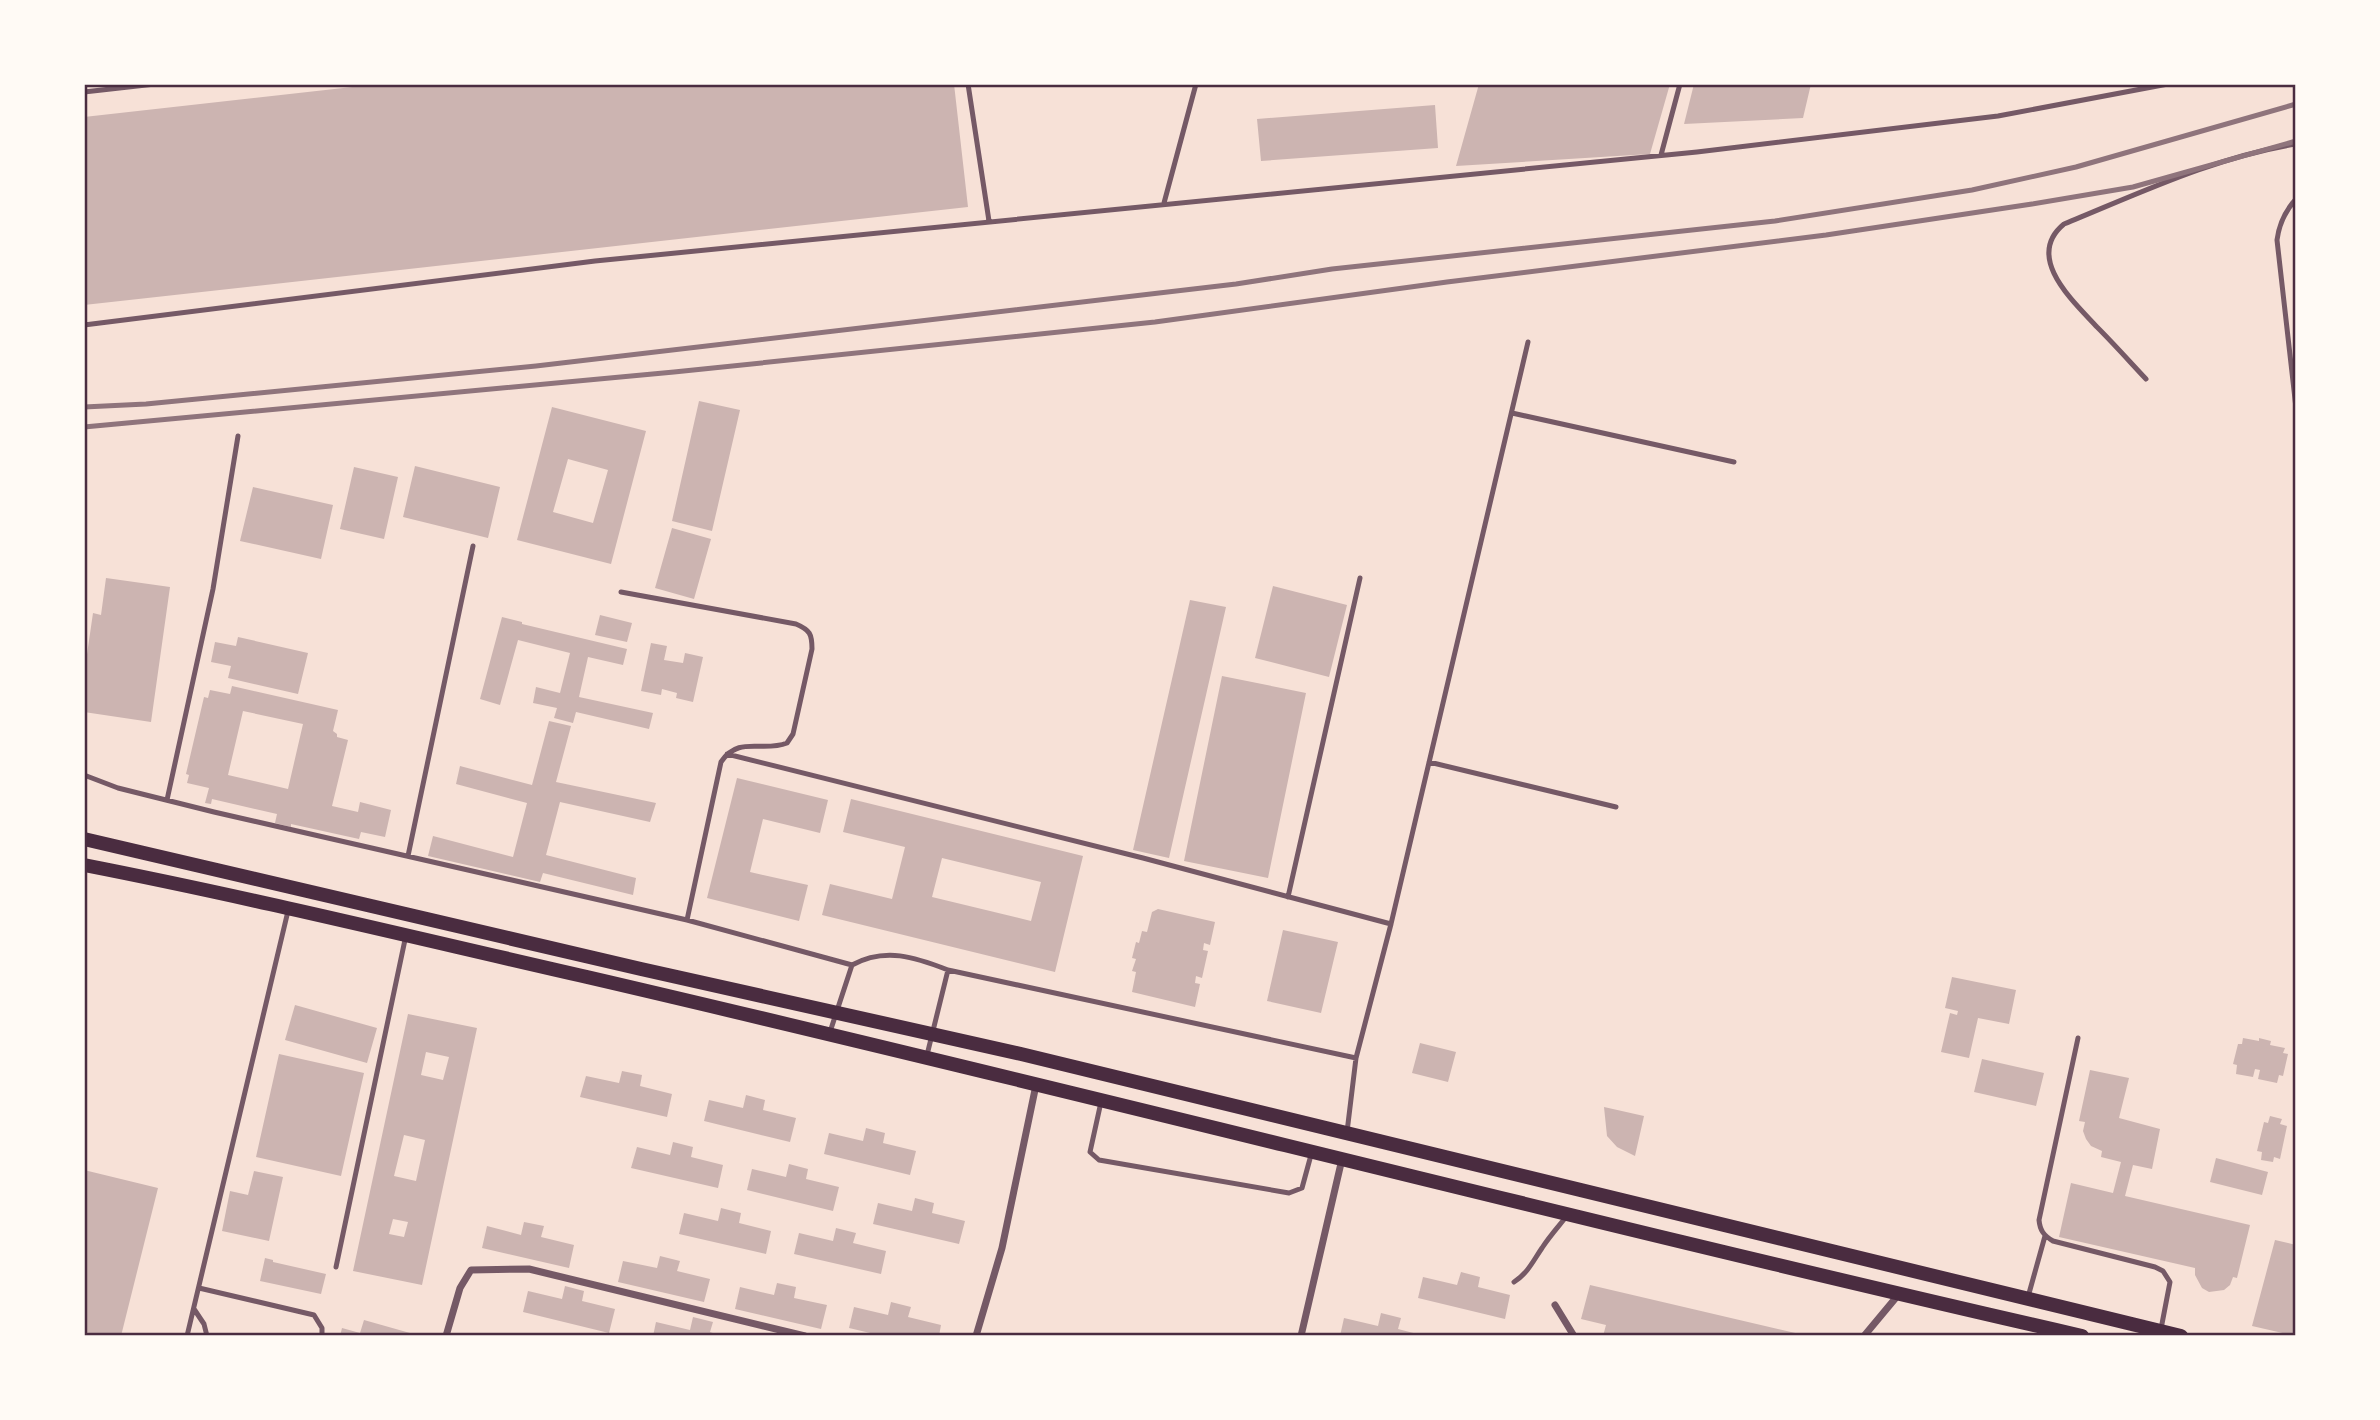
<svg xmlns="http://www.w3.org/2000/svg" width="2380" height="1420" viewBox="0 0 2380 1420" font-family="'Nunito Sans',sans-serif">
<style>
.building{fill:#ccb4b1;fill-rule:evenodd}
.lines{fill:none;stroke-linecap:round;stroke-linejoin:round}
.service{stroke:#755966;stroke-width:5}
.minor{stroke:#755966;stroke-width:7}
.secondary{stroke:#4a2c40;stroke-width:14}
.rail{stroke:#8f747c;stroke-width:5}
.neatline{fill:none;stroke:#4a2c40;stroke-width:2.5}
</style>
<rect width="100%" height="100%" fill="#f7e1d7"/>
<!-- building -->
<path class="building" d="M379,84H954L968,207L84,305V117Z
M1479,84H1670L1650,154L1456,166Z
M1694,84H1811L1803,118L1684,124Z
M1435,105L1438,148L1261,161L1257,119Z
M699,401L740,410L712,531L672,521Z
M552,407L646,431L611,564L517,540ZM568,459L608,470L593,523L553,512Z
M415,466L500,487L488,538L403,517Z
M354,467L398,477L384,539L340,529Z
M253,487L333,505L321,559L240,541Z
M672,528L711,539L694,599L655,588Z
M106,578L170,587L151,722L84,712V675L93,613L101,615Z
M1273,586L1347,605L1329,677L1255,658Z
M1190,600L1226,607L1169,858L1133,850Z
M600,615L632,623L627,642L595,635Z
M502,617L522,622V624L627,649L623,665L588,657L579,697L653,713L649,729L576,712L573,723L554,718L557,708L533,703L536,687L560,693L570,653L518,640L500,705L480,699Z
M238,637L308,653L298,694L228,678L231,666L211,662L215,642L236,646Z
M651,643L667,646L664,660L683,663L685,653L703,657L693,702L676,698L677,693L662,689L661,695L641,691Z
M1222,676L1306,693L1268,878L1184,861Z
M232,686L338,710L333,731L337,734V737L348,740L332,806L358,812L360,802L391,810L385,837L361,832L359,839L291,824V827L275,823L277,814L212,799L211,804L205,803L209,788L187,783L189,775L186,774L204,697L208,698L210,690L230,694ZM243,711L303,724L288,789L228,775Z
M549,721L571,726L556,782L656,803L650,822L560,802L546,855L636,878L633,895L543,873L540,882L428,856L433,836L513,857L527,803L456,784L460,766L532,785Z
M737,778L828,800L820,833L763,819L750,872L808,885L799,921L707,898Z
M851,799L1083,856L1055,972L822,915L830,884L892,899L905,847L843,832ZM942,858L1041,882L1031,921L932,897Z
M1158,909L1215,922L1210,945L1204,943L1203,950L1208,951L1202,978L1196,976L1195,983L1200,984L1195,1007L1132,992L1136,972L1132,971L1136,959L1132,958L1136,942L1139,943L1142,931L1147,932L1152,912Z
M1283,930L1338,942L1321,1013L1267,1001Z
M1952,977L2016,990L2009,1024L1978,1018L1969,1058L1941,1052L1950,1013L1957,1015L1958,1011L1945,1008Z
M295,1005L377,1028L367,1063L285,1040Z
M408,1014L477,1028L422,1285L353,1271ZM426,1052L449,1057L443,1080L421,1075ZM404,1135L425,1140L416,1181L394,1176ZM393,1219L408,1222L404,1237L389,1234Z
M2243,1038L2259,1041V1038L2271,1041L2270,1045L2285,1048L2283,1053L2288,1054L2283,1076L2279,1075L2277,1083L2258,1079L2260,1070L2255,1069L2253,1077L2236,1074L2237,1065L2233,1064L2238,1044H2242Z
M1420,1043L1456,1052L1448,1082L1412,1073Z
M279,1054L364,1073L341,1176L256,1157Z
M1982,1059L2044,1073L2036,1106L1974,1092Z
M2090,1070L2129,1078L2119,1118L2160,1129L2152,1169L2133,1165L2125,1196L2250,1225L2237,1278L2233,1277L2230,1285L2224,1290L2209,1292L2202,1288L2195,1275V1268L2059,1237L2071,1183L2113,1193L2121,1162L2101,1157L2102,1151L2091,1146L2086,1139L2083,1131L2085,1122L2079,1121Z
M622,1071L642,1075L640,1086L672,1094L667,1117L580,1097L586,1076L619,1083Z
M746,1095L765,1100L763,1110L796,1118L790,1142L704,1121L709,1100L743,1108Z
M1604,1107L1644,1116L1635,1156L1617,1147L1607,1136Z
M2270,1116L2282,1119L2280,1124L2287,1126L2280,1159L2274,1157L2273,1162L2261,1160L2262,1152L2257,1151L2264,1122L2268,1123Z
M866,1128L885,1133L883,1143L916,1151L910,1175L824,1154L829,1133L863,1141Z
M673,1142L693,1147L691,1157L723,1165L718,1188L631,1168L637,1147L670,1155Z
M2216,1158L2268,1172L2262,1195L2210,1182Z
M789,1164L808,1169L806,1179L839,1187L833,1211L747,1190L752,1169L786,1177Z
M84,1170L158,1188L121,1336H102L84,1332Z
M254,1171L283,1177L269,1241L222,1231L230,1191L248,1195Z
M915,1198L934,1203L932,1213L965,1221L959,1244L873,1224L878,1203L912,1211Z
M721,1208L741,1213L739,1223L771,1231L766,1254L679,1234L684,1213L718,1221Z
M524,1222L544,1226L541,1237L574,1245L569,1268L482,1248L487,1226L521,1235Z
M836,1228L856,1233L853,1243L886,1251L881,1274L794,1254L799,1233L833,1241Z
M2275,1240L2296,1245V1336L2252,1326Z
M660,1256L680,1261L677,1271L710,1279L704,1302L618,1282L623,1261L657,1268Z
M265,1258L273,1260V1262L326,1274L321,1294L260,1281Z
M1461,1272L1480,1277L1478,1287L1510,1295L1505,1319L1418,1298L1423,1277L1457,1285Z
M777,1283L796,1287L794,1298L827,1305L821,1329L735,1309L740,1287L774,1295Z
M1590,1285L1804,1335V1336H1603L1606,1325L1581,1319Z
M565,1286L584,1291L582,1301L615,1309L609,1333L523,1312L528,1291L562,1299Z
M891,1302L911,1307L908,1317L941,1325L939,1336H883L849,1328L854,1307L888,1315Z
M1381,1313L1401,1318L1398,1329L1425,1336H1340L1344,1318L1378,1326Z
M693,1317L713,1322L710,1332L721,1336H653L656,1322L690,1330Z
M364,1320L410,1333L409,1336H340L342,1328L360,1333Z"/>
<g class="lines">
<!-- service -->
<path class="service" d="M968,84L989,221
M84,92L155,84
M1661,155L1680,84
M2296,199C2285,211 2279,224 2277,240L2296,408
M1164,203L1196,84
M84,325L595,261L1697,152L1998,116L2168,84
M2146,379C2130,362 2114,344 2097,327C2073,301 2024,257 2064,224C2140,193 2215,157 2296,144
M1512,413L1734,462
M621,592L796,624C810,630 812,634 812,649L793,734L787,743C762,753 739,735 721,762L687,920
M727,754L1143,858L1391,924
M1429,762L1616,807
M84,775L118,788L214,812L687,920L852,965C885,947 915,957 948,970L1356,1058
M167,800L213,589L238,436
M408,856L473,546
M1288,897L1360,578
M830,1032L852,965
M2078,1038L2039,1220C2040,1230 2043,1235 2053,1241L2155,1267L2163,1271L2170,1282L2161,1329
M927,1055L948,970
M1101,1102L1090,1152L1099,1160L1289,1193L1302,1188L1311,1155
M1347,1132L1356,1058L1391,924L1528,342
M336,1267L406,935
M1514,1282C1528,1273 1533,1261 1542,1248C1549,1237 1558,1227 1566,1217
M199,1288L314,1315L322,1328V1336
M2028,1297L2045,1236
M194,1309L204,1324L207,1336
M187,1336L288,911"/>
<!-- minor -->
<path class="minor" d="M1555,1305L1574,1336
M446,1336L460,1288L471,1270L529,1269L805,1336
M976,1336L1002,1248L1036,1085
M1301,1336L1342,1159
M1864,1336L1899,1294"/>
<!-- secondary -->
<path class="secondary" d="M84,839L641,969L1021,1054L2181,1336
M84,865C253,898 420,939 587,977C1087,1093 1582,1222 2082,1336"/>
<!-- rail -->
<path class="rail" d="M84,407L146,404L536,366L1236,284L1332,269L1775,221L1972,190L2076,167L2296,104
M84,427L674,372L1155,322L1447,282L1826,235L2032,204L2133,187L2296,141"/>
</g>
<!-- border -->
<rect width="2380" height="1420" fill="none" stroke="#fffaf5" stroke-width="172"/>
<rect x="86" y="86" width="2208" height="1248" class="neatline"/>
</svg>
